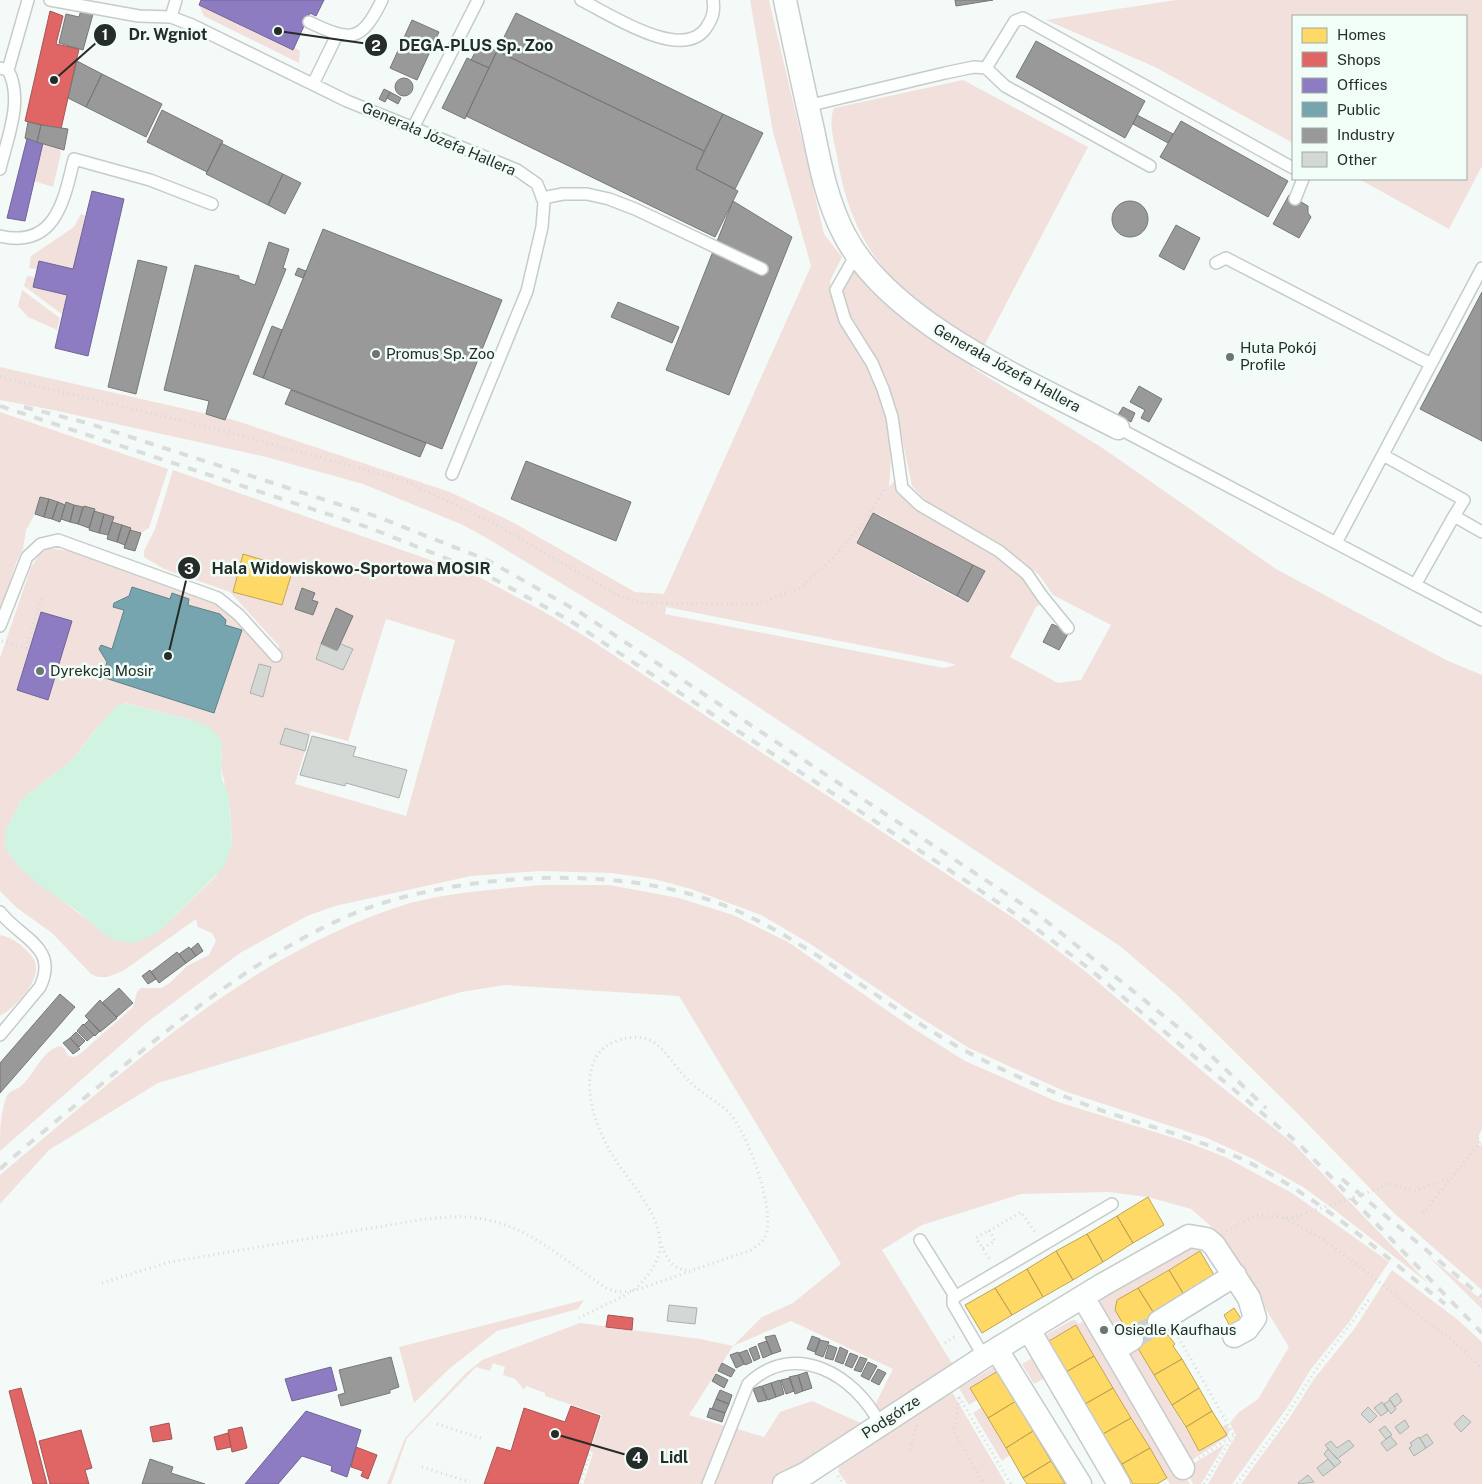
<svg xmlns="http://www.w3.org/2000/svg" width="1482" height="1484" viewBox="0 0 1482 1484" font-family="'Public Sans',sans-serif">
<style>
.green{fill:#f2e0dd;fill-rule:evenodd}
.water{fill:#d0f3e2}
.homes{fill:#ffd966;stroke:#bea554}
.shops{fill:#e06666;stroke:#a85554}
.offices{fill:#8e7cc3;stroke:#6f6495}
.public{fill:#76a5af;stroke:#5e8187}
.industry{fill:#999;stroke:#767877}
.building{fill:#d3d8d5;stroke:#aab0ad}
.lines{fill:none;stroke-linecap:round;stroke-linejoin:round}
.street-tunnel{stroke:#cbd1ce;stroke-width:22;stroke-dasharray:22 11;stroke-linecap:butt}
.lane-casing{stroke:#c6ccc9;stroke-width:14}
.street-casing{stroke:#c6ccc9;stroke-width:25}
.path{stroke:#d7dad8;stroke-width:3;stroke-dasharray:1 4;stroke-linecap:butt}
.lane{stroke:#fdfefe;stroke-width:11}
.street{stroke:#fdfefe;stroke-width:22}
.rail{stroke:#dadddc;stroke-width:4;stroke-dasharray:9 9;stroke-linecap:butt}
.poi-dot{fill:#6e7471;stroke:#f0fef7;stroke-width:2}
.labels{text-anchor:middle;stroke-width:5;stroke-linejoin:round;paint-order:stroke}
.street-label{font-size:15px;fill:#262c29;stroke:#f0fef7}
.poi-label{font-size:15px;fill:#262c29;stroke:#f0fef7;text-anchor:start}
.leader{fill:none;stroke:#262c29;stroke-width:2}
.callout-dot{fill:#262c29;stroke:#f0fef7;stroke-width:2}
.mark-label{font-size:15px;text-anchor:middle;font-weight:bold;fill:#fff}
.callout-label{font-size:16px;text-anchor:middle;font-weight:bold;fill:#262c29;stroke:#f0fef7;stroke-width:5;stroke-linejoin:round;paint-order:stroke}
</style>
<rect width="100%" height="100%" fill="#f4faf7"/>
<!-- green -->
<path class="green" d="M750,0H769L824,234L842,257L830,281L832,290C851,330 881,378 888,422C892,444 891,465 889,487L896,479L900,490L997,554L1018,571L1043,603L1036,607L1010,657L1058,683L1081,680L1111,625L1053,595L1039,575L1004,546L926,501L912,486L898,419L849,319L842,293L858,263L972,359L973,368L1104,449L1276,569L1446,660L1482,675V1130L1479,1134V1146L1482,1144V1290L1395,1214L1298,1114L1176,994L1120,946L684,658L490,540L463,525L363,484L266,457L53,410L0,400V367L234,420L450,492L514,523L635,592L664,594L811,266L773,132ZM880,515L978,569L961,600L863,547ZM666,607L947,662L956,665L944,668L665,614Z
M1176,0H1482V166L1449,229L1359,179H1466V16H1293V143L1155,67L1046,20Z
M199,5L292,49L294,47L300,51L299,63L204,16Z
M963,80L1088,147L984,346C901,297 853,256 837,156C834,140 828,123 834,108Z
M43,143L59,149L61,153L53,187L34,181Z
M81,214L86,216L73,269L39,261L37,269L29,268L31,256L74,227Z
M27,276L35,277L67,295L63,315L24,286Z
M22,290L60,318L57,330L28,317L18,306Z
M0,412L168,469L149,528L141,533L112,522L114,517L66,502L65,505L40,497L35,514L26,530L23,549L16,563L2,606H0Z
M173,470L479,577L541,610L586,637L1018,921L1085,971L1214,1081L1294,1144L1428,1283L1336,1211L1303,1187L1253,1159L1207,1138L1064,1091L969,1048L913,1013L812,945L761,915L691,889L654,879L611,873L541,871L471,876L335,906L307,916L240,953L146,1023L0,1151C0,1132 0,1116 6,1098C8,1091 15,1090 20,1087C34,1076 42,1050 60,1046L64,1048L68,1056L75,1057L81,1053L133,1007L137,992L141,988H161L170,983L187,966L209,955L216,941L212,933L198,927L196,919L123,971L107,977H98L91,974L52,933L17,908L0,891V658L31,567L40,554L48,548L70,551L218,605L279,653V646L230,592L164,569L144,557V551L155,529ZM386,619L455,640L406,816L295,784L311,731L348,741ZM125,703L192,720L222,754L221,767L230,809L232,844L216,876L157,933L85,918L21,869L6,849L5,841V832L22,799L72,760L96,729Z
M542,885H609L679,898L733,915L788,942L908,1025L965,1061L1058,1102L1184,1141L1225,1157L1292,1193L1389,1262L1349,1322L1311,1369L1289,1405L1232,1484H1208L1236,1435L1230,1423L1238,1413L1258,1399L1289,1347L1220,1234L1191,1209L1148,1197L1108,1192L1021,1194L922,1225L882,1250L953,1365L802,1468L770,1484H711L734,1428L764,1437L780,1412L812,1401L865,1425L893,1369L791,1321L733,1346L689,1415L728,1427L705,1484H583L593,1453L590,1451L602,1415L545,1396V1393L526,1386L524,1390L515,1379L503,1375L505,1367L493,1363L490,1371L476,1367L407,1438L391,1484H387L405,1438L466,1373L482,1360L580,1323L700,1339L733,1346L762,1317L793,1303L841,1264L679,996L505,985L461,992L158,1083L49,1150L0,1204V1175C124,1071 253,951 410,903C450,892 500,889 542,885Z
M0,935C9,937 17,941 24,948C29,953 36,959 36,967C38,984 13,1009 0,1016Z
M1201,1246L1200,1251L1117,1300L1115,1310L1128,1332L1115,1333L1099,1304L1105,1295L1181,1247Z
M1426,1254L1482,1300V1309Z
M1392,1270L1458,1320L1482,1342V1484H1241L1290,1417L1314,1379L1355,1328Z
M584,1300L578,1309L497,1331L449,1369L414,1403L399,1347Z
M1088,1318L1179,1466L1190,1484H1170L1076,1325L1049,1342L1044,1336L1070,1321L1075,1320L1079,1324Z
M1136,1345L1199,1451L1226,1435L1222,1427L1226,1424L1230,1430L1227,1437L1189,1462L1128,1354Z
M1032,1358L1045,1378L1034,1384L1022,1364Z
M997,1365L998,1371L970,1388L977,1400L969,1405L959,1388Z
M952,1392L1006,1484H847L838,1471L839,1467Z
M982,1407L1010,1455L1002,1461L973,1413Z
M1225,1444L1201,1484H1193L1187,1472L1188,1467Z"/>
<!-- water -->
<path class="water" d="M124,703L192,720L209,727L217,734L222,742L221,767L222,780L228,793L231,826L232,844L224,867L157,933L134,943L117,941L105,935L76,910L39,885L21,869L6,849L5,841V832L22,799L72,760L103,721L117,706Z"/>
<!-- homes -->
<path class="homes" d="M243,554L293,569L282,605L233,592Z
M1148,1197L1164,1225L1133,1243L1117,1216Z
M1117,1216L1133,1243L1103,1262L1087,1234Z
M1087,1234L1103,1262L1073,1280L1056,1251Z
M1056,1251L1073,1280L1043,1297L1027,1269Z
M1200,1251L1217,1280L1186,1298L1169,1270Z
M1027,1269L1043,1297L1012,1315L995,1288Z
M1169,1270L1186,1298L1155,1315L1138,1288Z
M995,1288L1012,1315L982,1333L965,1305Z
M1138,1288L1155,1315L1128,1332L1115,1310L1117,1300Z
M1234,1308L1244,1323L1232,1330L1224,1315Z
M1155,1315L1163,1329L1136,1345L1128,1332Z
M1076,1325L1094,1356L1066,1372L1049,1341Z
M1163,1329L1175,1344L1173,1346L1182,1359L1154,1375L1136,1345Z
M1094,1356L1113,1388L1085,1404L1066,1372Z
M1182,1359L1199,1388L1172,1405L1154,1375Z
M998,1371L1016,1401L988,1418L970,1388Z
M1113,1388L1131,1418L1103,1434L1085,1404Z
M1199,1388L1212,1411L1186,1427L1172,1405Z
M1016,1401L1033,1431L1006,1448L988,1418Z
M1212,1411L1227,1435L1199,1451L1186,1427Z
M1131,1418L1150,1448L1122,1464L1103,1434Z
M1033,1431L1051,1461L1023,1478L1006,1448Z
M1150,1448L1167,1478L1157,1484H1133L1122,1464Z
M1051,1461L1065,1484H1027L1023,1478Z"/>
<!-- shops -->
<path class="shops" d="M50,11L63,16L56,44L79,49L61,129L25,121Z
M608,1315L633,1318L632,1330L606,1327Z
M21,1388L35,1438L47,1484H33L9,1391Z
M571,1406L600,1416L578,1484H484L497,1447L511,1451L524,1408L565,1422Z
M169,1423L172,1439L153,1442L150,1427Z
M242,1427L247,1448L232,1452L228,1430Z
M81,1430L92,1468L85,1470L89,1484H50L39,1441Z
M228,1433L231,1447L217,1450L214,1437Z
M356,1447L377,1455L368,1479L361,1476L363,1471L351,1467Z"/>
<!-- offices -->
<path class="offices" d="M201,0H324L316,16L310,13L293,50L199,5Z
M25,138L43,143L25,221L7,218L27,139Z
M92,191L124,199L88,356L55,348L67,295L33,287L39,261L73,269Z
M41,612L72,621L48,700L17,690Z
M331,1367L337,1390L292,1401L285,1379Z
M306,1411L361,1430L347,1477L331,1471L332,1466L302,1456L278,1484H245Z"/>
<!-- public -->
<path class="public" d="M132,587L170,599L172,593L189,599L188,605L220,614L226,620L225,625L242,630L214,713L102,677L107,662L99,649L101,645L112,649L124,610L113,607L114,603L129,596Z"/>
<!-- industry -->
<path class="industry" d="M955,0H993L956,6Z
M81,10L93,14L83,50L59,43L66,14L79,17Z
M516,13L723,114L704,151L497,51Z
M412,20L439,32L417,80L390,68Z
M1036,41L1145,101L1125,138L1016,77Z
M480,43L497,51L489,68L471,60Z
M497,51L704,151L696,169L738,191L715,237L466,116Z
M467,58L489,68L465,119L442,108Z
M77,61L102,74L86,107L68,98Z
M102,74L162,104L146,137L86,107Z
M395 87a9 9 0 1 1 18 0a9 9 0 1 1-18 0Z
M384,89L390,92L385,102L379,99Z
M390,92L401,98L398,104L387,98Z
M162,110L223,141L207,172L147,142Z
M723,114L763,133L735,189L696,169Z
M1137,115L1173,134L1168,143L1133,124Z
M1181,121L1288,181L1268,217L1160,157Z
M28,122L41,125L37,142L25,138Z
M41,125L68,129L64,150L37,142Z
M221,143L283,174L268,205L206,174Z
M283,174L301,183L285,214L268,205Z
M1289,195L1308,206V213L1311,217L1299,238L1273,224Z
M1112 219a18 18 0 1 1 36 0a18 18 0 1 1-36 0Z
M733,201L792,237L729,395L666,370Z
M1176,225L1200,238L1184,270L1159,256Z
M323,229L502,300L442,449L263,378Z
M269,242L289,249L283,268L286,269L225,420L206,414L209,401L164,390L195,265L239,276V279L255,285Z
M138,260L167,267L136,394L108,387Z
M298,268L306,271L303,278L295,275Z
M1482,292V441L1420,409Z
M618,302L679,327L672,343L611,317Z
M272,326L282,330L263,378L253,374Z
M1139,386L1162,399L1149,422L1141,418L1145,410L1130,402Z
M291,390L426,443L420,457L285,404Z
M1123,407L1135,413L1131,422L1118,415Z
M526,461L631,502L616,541L511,499Z
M40,497L49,499L44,517L35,514Z
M49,499L58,502L52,519L44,517Z
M58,502L65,505L60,522L52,519Z
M66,502L74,505L70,522L61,519Z
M74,505L83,507L78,524L70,522Z
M84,506L95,509L89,528L78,524Z
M94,511L104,514L99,533L89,530Z
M873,513L973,565L957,596L857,543Z
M104,514L114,517L108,535L99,533Z
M112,522L122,525L117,542L107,539Z
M122,525L131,528L125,545L117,542Z
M130,530L141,533L135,551L124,548Z
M973,565L985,571L968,602L957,596Z
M302,588L315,593L312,600L318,602L313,615L295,609Z
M336,608L353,616L337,651L321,644Z
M1052,624L1069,632L1059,650L1043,642Z
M198,943L203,951L196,956L191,949Z
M189,947L196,956L186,963L179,954Z
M177,952L186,963L159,983L151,972Z
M150,970L156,979L148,984L142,976Z
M119,988L133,1003L117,1017L102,1003Z
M60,994L75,1007L0,1093V1063Z
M100,1000L117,1018L100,1032L85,1016Z
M89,1020L100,1031L95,1036L84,1025Z
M83,1024L94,1035L87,1041L77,1031Z
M76,1032L85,1041L79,1047L70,1038Z
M70,1038L80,1049L73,1054L63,1043Z
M775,1335L781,1351L772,1354L765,1337Z
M812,1336L820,1339L815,1352L807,1349Z
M820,1340L829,1342L823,1357L815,1354Z
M767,1341L772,1354L763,1358L758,1344Z
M829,1345L837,1348L833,1360L825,1358Z
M756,1346L760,1358L754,1361L749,1349Z
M840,1347L848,1351L843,1364L835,1361Z
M747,1350L752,1362L745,1365L739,1353Z
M738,1352L744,1364L736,1368L730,1355Z
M850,1353L858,1356L852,1368L845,1365Z
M391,1357L399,1387L390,1390V1393L341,1406L338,1395L345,1393L339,1370Z
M860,1357L867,1359L861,1372L854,1370Z
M868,1362L877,1366L869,1380L861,1376Z
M722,1363L735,1370L731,1377L718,1371Z
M878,1369L886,1373L879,1385L871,1381Z
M807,1372L812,1388L803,1391L798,1375Z
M716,1374L728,1380L724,1388L712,1381Z
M798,1375L803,1391L795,1394L789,1377Z
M790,1378L794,1391L786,1394L781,1380Z
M780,1380L784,1394L776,1397L771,1383Z
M771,1383L776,1397L768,1400L762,1386Z
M761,1386L767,1400L758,1402L753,1389Z
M720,1390L732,1395L729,1404L716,1399Z
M716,1399L729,1404L725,1413L712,1409Z
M710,1408L725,1413L722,1422L707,1417Z
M150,1459L173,1467L171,1473L205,1484H142Z"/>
<!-- building -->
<path class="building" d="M321,644L337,651L341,644L353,649L343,670L316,659Z
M259,664L271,667L263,697L250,693Z
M285,728L309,735L305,751L280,744Z
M312,736L356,747L353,756L407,770L399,798L346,783L345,786L300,775Z
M669,1305L697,1308L695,1324L667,1321Z
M1397,1393L1402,1401L1395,1407L1389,1399Z
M1390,1400L1396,1409L1391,1414L1384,1404Z
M1382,1402L1388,1411L1381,1416L1374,1408Z
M1368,1407L1377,1416L1370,1423L1361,1414Z
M1463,1415L1471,1422L1461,1432L1454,1424Z
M1405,1420L1409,1427L1400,1434L1395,1427Z
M1385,1426L1392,1435L1386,1439L1379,1430Z
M1427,1434L1433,1443L1426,1448L1420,1438Z
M1390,1436L1397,1444L1387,1451L1381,1443Z
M1419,1437L1426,1448L1414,1456L1409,1448L1412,1446L1410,1443Z
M1349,1440L1354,1446L1337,1459L1325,1445L1331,1441L1337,1448Z
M1328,1449L1341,1462L1335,1467L1324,1454Z
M1328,1459L1335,1467L1323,1476L1317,1468Z
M1308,1475L1314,1482L1299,1484L1298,1483Z"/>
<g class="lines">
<!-- street-tunnel -->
<path class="street-tunnel" d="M1132,1339L1159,1322"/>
<!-- lane casing -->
<g class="lane-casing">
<path id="lane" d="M50,0L139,16L171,17L192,25L347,101L517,170L537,184L544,202L542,227L527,291L452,474
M581,0C608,13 682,63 706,28C712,19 715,12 713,0
M171,17L176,0
M309,22C351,42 361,43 382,0
M0,68L8,70L28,0
M986,68L1005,86L1150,166
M313,84L337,35
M807,106L945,73L974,67L986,68L1015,21L1023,18L1293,168
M413,128L478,0
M0,169C7,138 24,100 8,70
M542,198L563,194H587L609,199L635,209L762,269
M1295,199L1303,179
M0,236C55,249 64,201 74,159L150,180L212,204
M857,253L836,290L845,320L872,363L883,389L892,417L902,488L920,505L999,551L1027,574L1042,596L1068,628
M1216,263L1226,258L1431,364
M1118,428L1482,620
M1383,455L1464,500L1454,516
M1336,543L1482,268
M1415,585L1454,516L1482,532
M0,626L27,557L41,544L58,540L218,598L239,615L276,656
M0,912C21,939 59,947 40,987L0,1035
M920,1240L955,1296
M984,1357L953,1304V1298L1112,1204
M708,1484L748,1384C795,1339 855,1375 880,1424"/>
</g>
<!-- street casing -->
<g class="street-casing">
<path id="street" d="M785,0C794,43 803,86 813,130C820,165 827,201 844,234C890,324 1032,383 1118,428
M1083,1297L1183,1468
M1159,1322L1235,1275
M1029,1330L1119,1484
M997,1350L1080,1484
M1114,1350L1132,1339
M784,1484L805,1474L984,1357L1102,1285L1189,1236L1207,1239L1214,1245L1249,1298L1255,1318L1247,1329L1234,1336"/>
</g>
<!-- path -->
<path class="path" d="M0,377L220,430L406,481L491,522L616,594L640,603L756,604L798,589L829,562L864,522L886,486
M2,641L30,650
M26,648L42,597
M1423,1213L1482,1140
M1284,1218L1324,1240L1371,1275L1420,1317L1451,1339L1482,1368
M989,1231L1021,1212L1035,1232
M1226,1231L1256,1215L1292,1218L1378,1189L1388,1183L1415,1191L1448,1179
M660,1242C666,1256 671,1270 688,1270
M983,1248L995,1241L989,1230L976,1238L990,1260
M102,1283L170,1262L425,1219C439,1218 453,1216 467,1217C526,1221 561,1259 608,1289L619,1292L633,1291C643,1281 655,1269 659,1254C667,1224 634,1186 618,1164C598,1135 572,1073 606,1046C612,1042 621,1039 627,1038C660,1032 668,1061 688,1080C701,1094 719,1101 732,1116C748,1136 777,1213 765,1237C762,1243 757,1246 751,1250L633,1291L579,1318
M1176,1333L1234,1435
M945,1343L957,1335
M959,1397L1011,1484
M959,1398L954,1431L984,1484
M437,1424L484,1439
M910,1450L917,1424
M1199,1458L1234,1435
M422,1467L470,1482
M838,1476L843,1484
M580,1484L590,1453
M1204,1484L1232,1438
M1237,1484L1283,1421L1317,1368L1370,1298"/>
<!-- lane -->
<use href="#lane" class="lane"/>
<!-- street -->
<use href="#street" class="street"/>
<!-- rail -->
<path class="rail" d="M0,406L370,528L483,573L569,620L975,887L1030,924L1087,967L1299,1144L1482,1333
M24,407L87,423L378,517L487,560L581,613L1040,916L1200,1045L1266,1108
M0,1169C39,1134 80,1102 121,1068C188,1013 259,957 339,920C404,889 501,876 573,878C629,879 691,889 742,913C829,954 902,1021 989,1063C1026,1081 1064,1097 1103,1111C1151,1127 1198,1139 1244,1160C1318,1196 1381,1253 1445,1304
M1342,1179L1482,1297"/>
</g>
<!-- markers -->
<g class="poi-dot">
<circle cx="376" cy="354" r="5"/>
<circle cx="1230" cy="357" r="5"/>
<circle cx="40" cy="671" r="5"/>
<circle cx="1104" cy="1330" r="5"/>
</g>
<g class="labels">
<!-- street labels -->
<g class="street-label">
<text transform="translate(439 139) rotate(23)" y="5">Generała Józefa Hallera</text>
<text transform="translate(1007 368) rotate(29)" y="5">Generała Józefa Hallera</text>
<text transform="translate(891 1417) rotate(-33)" y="5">Podgórze</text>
</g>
<!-- poi labels -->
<g class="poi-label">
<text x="1240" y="353">Huta Pokój<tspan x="1240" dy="17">Profile</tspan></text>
<text x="386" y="359">Promus Sp. Zoo</text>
<text x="50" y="676">Dyrekcja Mosir</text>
<text x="1114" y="1335">Osiedle Kaufhaus</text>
</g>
</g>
<!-- callouts -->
<path class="leader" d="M54 80L105 35M278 31L376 45M168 656L189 568M555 1434L637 1458"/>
<g class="callout-dot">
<circle cx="54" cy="80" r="5"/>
<circle cx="278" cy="31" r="5"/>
<circle cx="168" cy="656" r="5"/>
<circle cx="555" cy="1434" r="5"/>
<circle cx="105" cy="35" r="12"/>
<circle cx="376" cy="45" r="12"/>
<circle cx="189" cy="568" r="12"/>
<circle cx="637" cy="1458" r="12"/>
</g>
<g class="mark-label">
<text x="105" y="40">1</text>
<text x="376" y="51">2</text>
<text x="189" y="574">3</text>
<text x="637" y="1463">4</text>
</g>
<g class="callout-label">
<text x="168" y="40">Dr. Wgniot</text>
<text x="476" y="51">DEGA-PLUS Sp. Zoo</text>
<text x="351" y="574">Hala Widowiskowo-Sportowa MOSIR</text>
<text x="674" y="1463">Lidl</text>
</g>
<!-- legend -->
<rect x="1292" y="15" width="175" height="165" fill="#f0fef7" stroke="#9faaa5"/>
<rect x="1302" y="28" width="25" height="15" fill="#ffd966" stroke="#9faaa5"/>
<text x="1337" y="40" font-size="15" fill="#262c29">Homes</text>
<rect x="1302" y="52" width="25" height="15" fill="#e06666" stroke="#9faaa5"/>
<text x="1337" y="65" font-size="15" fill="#262c29">Shops</text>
<rect x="1302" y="78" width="25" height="15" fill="#8e7cc3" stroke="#9faaa5"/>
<text x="1337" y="90" font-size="15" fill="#262c29">Offices</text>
<rect x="1302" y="102" width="25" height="15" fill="#76a5af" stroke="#9faaa5"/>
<text x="1337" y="115" font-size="15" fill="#262c29">Public</text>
<rect x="1302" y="128" width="25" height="15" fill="#999999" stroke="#9faaa5"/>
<text x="1337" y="140" font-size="15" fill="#262c29">Industry</text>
<rect x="1302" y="152" width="25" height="15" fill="#d3d8d5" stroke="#9faaa5"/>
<text x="1337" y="165" font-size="15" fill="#262c29">Other</text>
</svg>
